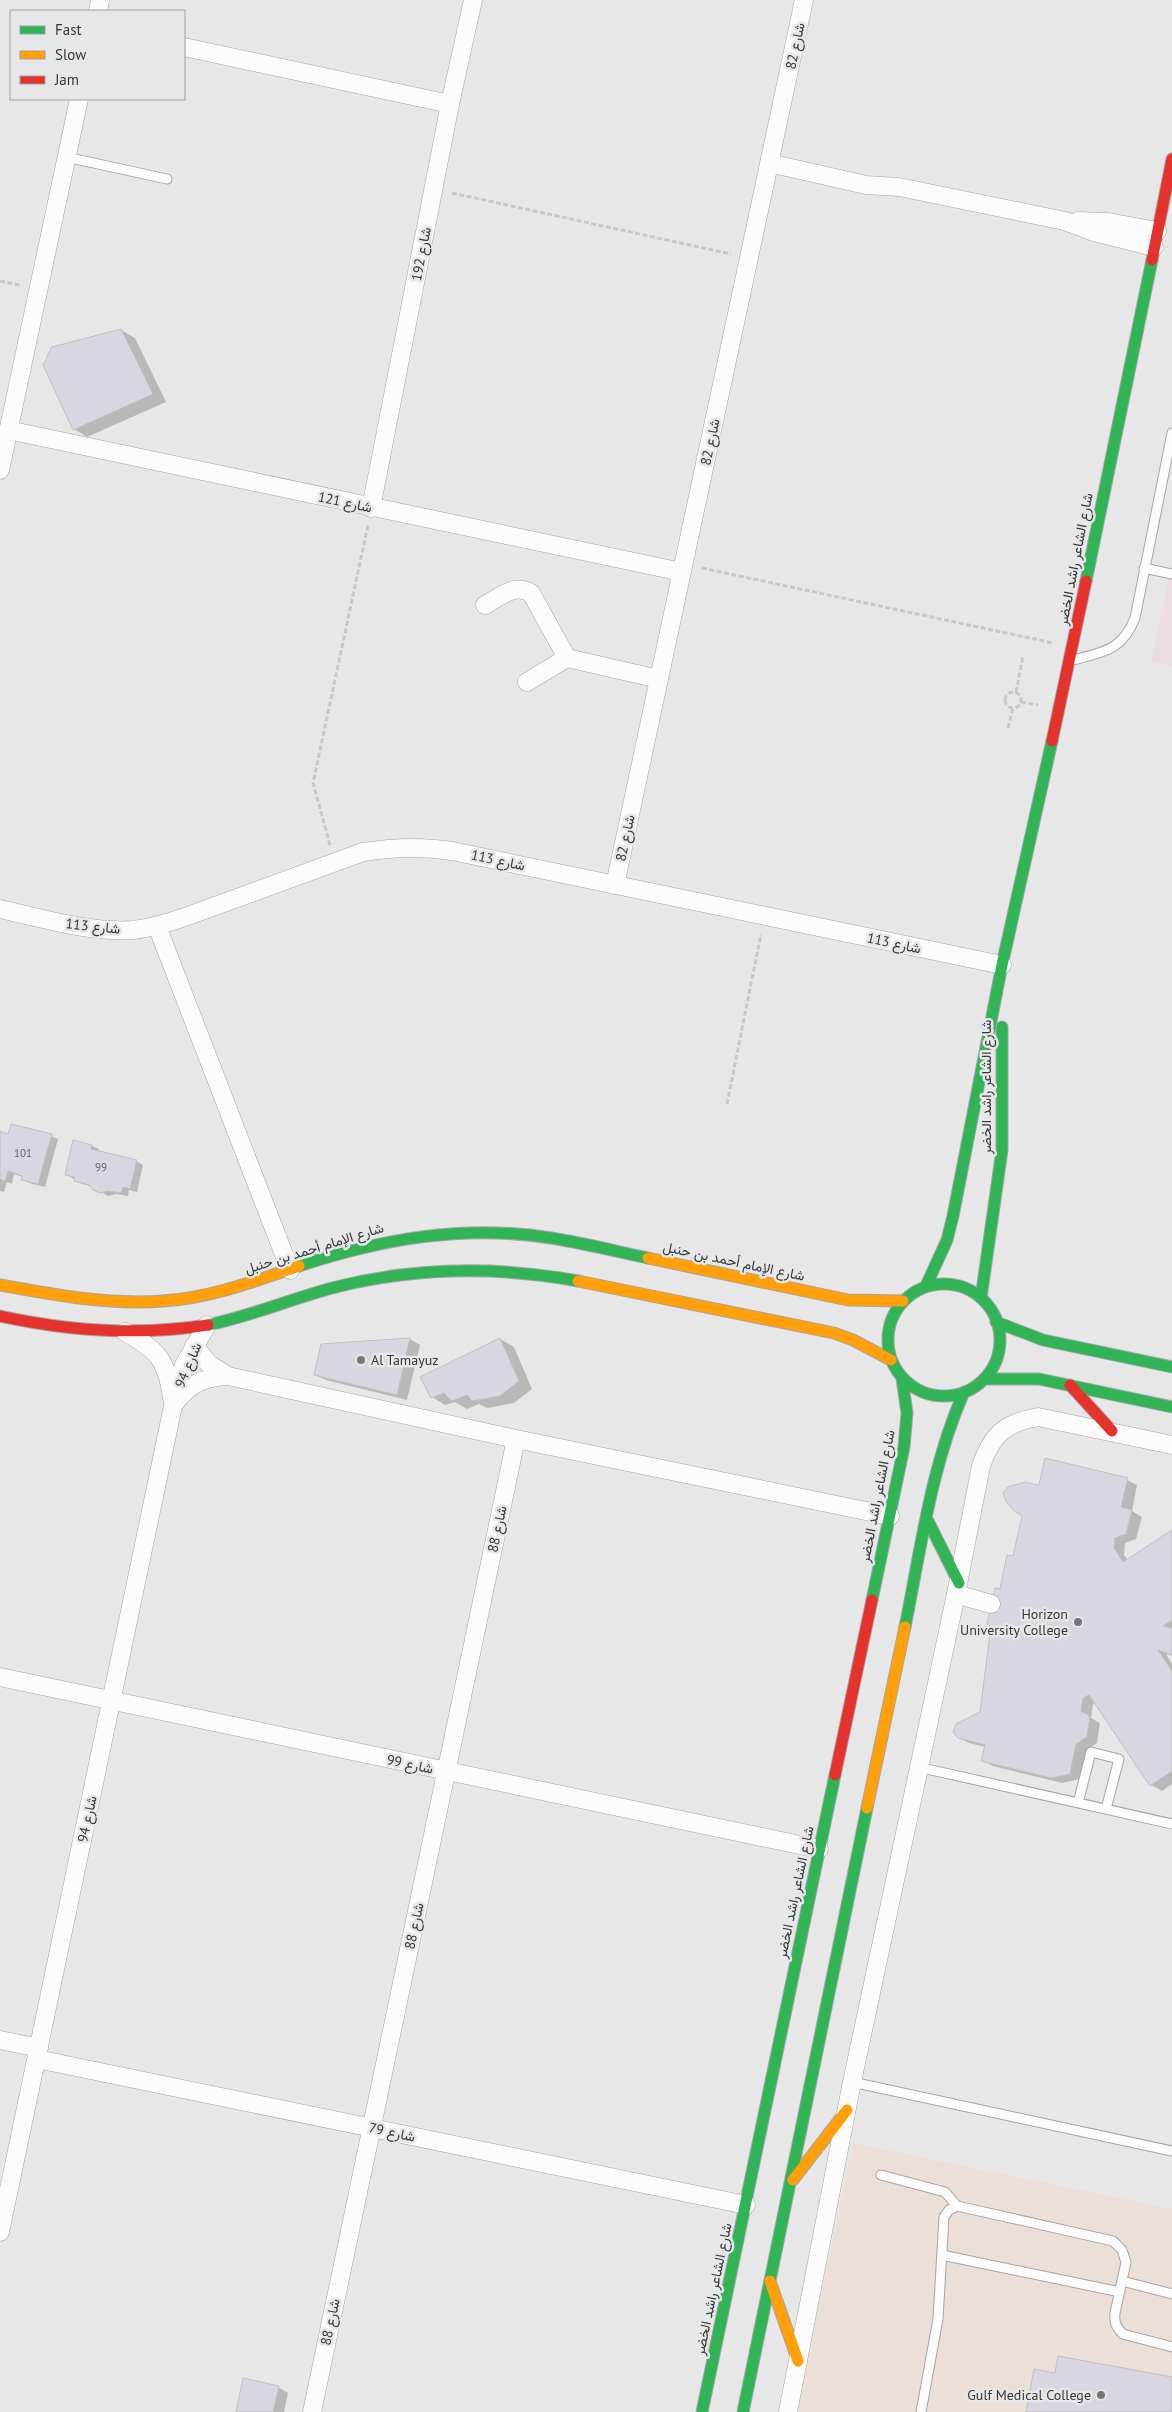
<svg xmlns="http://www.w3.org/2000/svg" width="1172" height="2412" viewBox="0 0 1172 2412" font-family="'PT Sans',Vazirmatn,sans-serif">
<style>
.commercial{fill:#ebdfd8}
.education{fill:#ecdedf}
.shadow{fill:#0003}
.building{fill:#d9d6e2;stroke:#c0c0c1}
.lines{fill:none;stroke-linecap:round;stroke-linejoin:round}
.lane-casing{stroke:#a5a5a6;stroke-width:11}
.street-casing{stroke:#a5a5a6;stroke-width:19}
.fast-casing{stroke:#a5a5a6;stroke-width:13}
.slow-casing{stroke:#a5a5a6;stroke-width:13}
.jam-casing{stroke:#a5a5a6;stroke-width:13}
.path{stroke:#c8c8c9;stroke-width:3;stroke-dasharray:5 2.5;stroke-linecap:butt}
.lane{stroke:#fbfbfc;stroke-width:9}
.street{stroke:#fbfbfc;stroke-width:18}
.fast{stroke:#30b455;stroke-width:11}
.slow{stroke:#ff9f0a;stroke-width:11}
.jam{stroke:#e5322d;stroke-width:11}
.poi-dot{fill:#747575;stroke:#e6e7e9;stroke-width:2}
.labels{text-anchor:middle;stroke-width:5;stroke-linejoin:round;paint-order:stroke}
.number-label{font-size:11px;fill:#606064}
.street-label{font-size:14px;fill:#363737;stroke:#e6e7e9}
.poi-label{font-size:14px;fill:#363737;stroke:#e6e7e9;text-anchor:end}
</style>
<rect width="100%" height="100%" fill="#e7e7e8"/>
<!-- commercial -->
<path class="commercial" d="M853,2143L1172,2209V2412H797Z"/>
<!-- education -->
<path class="education" d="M1172,563V666L1151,662Z"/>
<!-- shadow -->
<path class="shadow" d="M121,330L135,338L166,402L87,437L74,429Z
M0,1133L9,1135L51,1136L58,1139L45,1187L29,1183L23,1179V1177L14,1174L12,1184L7,1182L4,1192L0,1191Z
M74,1142L92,1146L99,1149L98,1152L136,1161L143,1165L137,1192L129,1190L128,1196L116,1194L108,1196L93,1187L82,1184L67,1175Z
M410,1339L420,1345L407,1400L326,1380L316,1375L322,1346Z
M500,1339L514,1347L532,1389L514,1403L487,1408L479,1404L467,1409L455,1402L445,1405L432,1397Z
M1127,1480L1137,1485L1132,1511L1142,1517L1136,1539L1125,1543L1124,1555L1128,1560L1172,1532V1656L1166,1654L1172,1664V1784L1162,1791L1151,1785L1095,1702L1093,1704L1091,1718L1100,1723L1097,1743L1086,1750L1080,1779L1062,1783L993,1766L983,1760L986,1747L969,1743L958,1737L981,1712L1001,1590L1040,1486Z
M278,2387L288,2393L284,2412H237Z"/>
<!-- building -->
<path class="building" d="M121,329L153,394L73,430L43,365L52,347Z
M11,1124L52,1134L38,1184L21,1180L22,1176L8,1171L5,1181L0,1179V1131L8,1134Z
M73,1140L92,1145L91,1149L137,1160L130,1189L123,1187L121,1193L108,1191L100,1193L93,1190L89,1185L74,1181V1177L65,1175Z
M410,1338L397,1395L314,1375L321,1344Z
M500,1338L519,1381L500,1396L472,1401L467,1395L452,1401L444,1393L431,1398L420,1377Z
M1045,1458L1128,1478L1121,1507L1132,1510L1126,1534L1115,1538L1114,1548L1123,1562L1172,1530V1620L1163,1626L1172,1628V1655L1158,1650L1172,1671V1771L1150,1786L1089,1695L1083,1698L1081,1711L1090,1716L1087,1737L1076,1744L1070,1774L1051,1778L981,1761L985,1745L958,1738L953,1732L956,1724L980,1712L991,1626L987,1624L991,1604L995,1588L1000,1589L1007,1555L1013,1556L1022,1516L1013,1510L1006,1501L1003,1493L1008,1487L1025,1482L1039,1485Z
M1058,2356L1172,2377V2412H1026L1034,2369L1055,2373Z
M243,2378L279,2386L273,2412H236Z"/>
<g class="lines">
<!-- lane casing -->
<g class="lane-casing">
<path id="lane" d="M66,157L167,179
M1144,568L1172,574
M1073,660C1103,652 1122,651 1135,618L1172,433
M918,1767L1172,1824
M1078,1803L1091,1752L1119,1759L1106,1809
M852,2082L1172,2151
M881,2175L945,2192L957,2206
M942,2255L1120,2292
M1122,2281L1172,2294
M921,2412L938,2319L944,2217L949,2210L957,2206L1113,2241L1122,2250L1126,2262L1115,2313C1114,2323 1116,2327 1123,2334L1172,2347"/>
</g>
<!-- street casing -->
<g class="street-casing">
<path id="street" d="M98,11L100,0
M184,47L450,104
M769,163L866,185L899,187L1065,221L1094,232L1154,247
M1078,221L1108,222L1157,231
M8,430L682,572
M0,470L79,99
M371,508L450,104L473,0
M485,605C500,597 514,583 531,593L567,658
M527,682L567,658L659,679
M615,885L804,0
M0,909C42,918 89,933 133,930C151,928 168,923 185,917L363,852C394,847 421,846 452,851L1002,965
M157,926L290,1270
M125,1332C158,1350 167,1360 172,1398
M194,1346L209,1364L228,1376
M175,1403C189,1384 204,1377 228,1376L516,1439L890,1516
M956,1594L991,1604
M0,1677L819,1849
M0,2040L39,2048
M37,2059L746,2205
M0,2232L173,1406L184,1365L207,1325
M312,2412C378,2087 450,1764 516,1439
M788,2412L852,2082L956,1594L981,1466C992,1434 1005,1423 1038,1417L1172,1445"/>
</g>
<!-- fast casing -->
<g class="fast-casing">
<path id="fast" d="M1086,581L1152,260
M299,1266C382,1239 464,1224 551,1238C583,1243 615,1251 648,1258
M888 1340a56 56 0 1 1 112 0a56 56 0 1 1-112 0Z
M926,1286L947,1240L953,1216L1002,965L1052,741
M981,1298L1002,1150V1027
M996,1322L1043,1340L1172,1367
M208,1325C251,1316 291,1299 332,1288C414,1267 496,1266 578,1281
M984,1379H1039L1172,1407
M928,1521L959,1583
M872,1600L904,1447L907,1413L902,1378
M905,1627C921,1548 931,1466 964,1392
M702,2412L835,1775
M743,2412L867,1808"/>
</g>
<!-- slow casing -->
<g class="slow-casing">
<path id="slow" d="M648,1258L848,1300L903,1301
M578,1281L834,1333L853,1340L891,1360
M0,1285C54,1295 108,1305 163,1301C210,1298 255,1281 299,1266
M867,1808L905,1627
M793,2180L847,2110
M770,2281L798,2361"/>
</g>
<!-- jam casing -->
<g class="jam-casing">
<path id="jam" d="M1152,260L1172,159
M1052,741L1086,581
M0,1316C69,1331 138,1336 208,1325
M1070,1385L1112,1431
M835,1775L872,1600"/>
</g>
<!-- path -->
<path class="path" d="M452,193L731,254
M0,281L20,285
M702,568L1053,643
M1005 700a8 8 0 1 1 16 0a8 8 0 1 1-16 0Z
M1016,692L1023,656
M1021,702L1038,705
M1008,728L1013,708
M330,845L313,783L368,525
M727,1104L761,934"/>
<!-- lane -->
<use href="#lane" class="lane"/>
<!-- street -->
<use href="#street" class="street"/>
<!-- fast -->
<use href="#fast" class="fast"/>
<!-- slow -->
<use href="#slow" class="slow"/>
<!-- jam -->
<use href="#jam" class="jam"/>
</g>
<!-- markers -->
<g class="poi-dot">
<circle cx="361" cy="1360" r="5"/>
<circle cx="1078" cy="1622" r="5"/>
<circle cx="1101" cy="2395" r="5"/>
</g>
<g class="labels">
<!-- number labels -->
<g class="number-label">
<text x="23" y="1157">101</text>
<text x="101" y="1171">99</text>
</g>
<!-- street labels -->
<g class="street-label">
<text transform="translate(795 46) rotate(-78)" y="5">شارع 82</text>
<text transform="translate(421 254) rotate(-79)" y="5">شارع 192</text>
<text transform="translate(710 442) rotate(-78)" y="5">شارع 82</text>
<text transform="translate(345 502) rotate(12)" y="5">شارع 121</text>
<text transform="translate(1075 559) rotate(-79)" y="5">شارع الشاعر راشد الخضر</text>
<text transform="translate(625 838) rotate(-78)" y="5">شارع 82</text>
<text transform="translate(498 860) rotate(12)" y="5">شارع 113</text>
<text transform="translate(93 926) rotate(6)" y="5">شارع 113</text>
<text transform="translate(894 943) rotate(12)" y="5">شارع 113</text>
<text transform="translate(986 1087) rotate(-90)" y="5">شارع الشاعر راشد الخضر</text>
<text transform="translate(314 1248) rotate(-17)" y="5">شارع الإمام أحمد بن حنبل</text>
<text transform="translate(734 1261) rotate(12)" y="5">شارع الإمام أحمد بن حنبل</text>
<text transform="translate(188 1365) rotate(-67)" y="5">شارع 94</text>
<text transform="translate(877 1496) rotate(-79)" y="5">شارع الشاعر راشد الخضر</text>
<text transform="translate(497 1529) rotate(-78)" y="5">شارع 88</text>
<text transform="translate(410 1764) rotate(12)" y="5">شارع 99</text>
<text transform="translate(87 1819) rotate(-78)" y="5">شارع 94</text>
<text transform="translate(795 1892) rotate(-78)" y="5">شارع الشاعر راشد الخضر</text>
<text transform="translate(414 1926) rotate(-78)" y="5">شارع 88</text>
<text transform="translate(392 2132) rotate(12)" y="5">شارع 79</text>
<text transform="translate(713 2289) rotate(-78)" y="5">شارع الشاعر راشد الخضر</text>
<text transform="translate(330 2322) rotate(-78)" y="5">شارع 88</text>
</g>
<!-- poi labels -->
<g class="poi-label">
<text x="371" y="1365" text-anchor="start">Al Tamayuz</text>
<text x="1068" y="1619">Horizon<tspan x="1068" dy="16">University College</tspan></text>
<text x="1091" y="2400">Gulf Medical College</text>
</g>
</g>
<!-- legend -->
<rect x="10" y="10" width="175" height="90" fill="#e6e7e9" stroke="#a0a1a2"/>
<rect x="20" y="26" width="25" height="8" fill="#30b455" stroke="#a0a1a2"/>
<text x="55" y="35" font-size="15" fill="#363737">Fast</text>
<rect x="20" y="51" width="25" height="8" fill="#ff9f0a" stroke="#a0a1a2"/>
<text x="55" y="60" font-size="15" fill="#363737">Slow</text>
<rect x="20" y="76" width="25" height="8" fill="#e5322d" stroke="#a0a1a2"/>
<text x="55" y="85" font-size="15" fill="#363737">Jam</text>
</svg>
